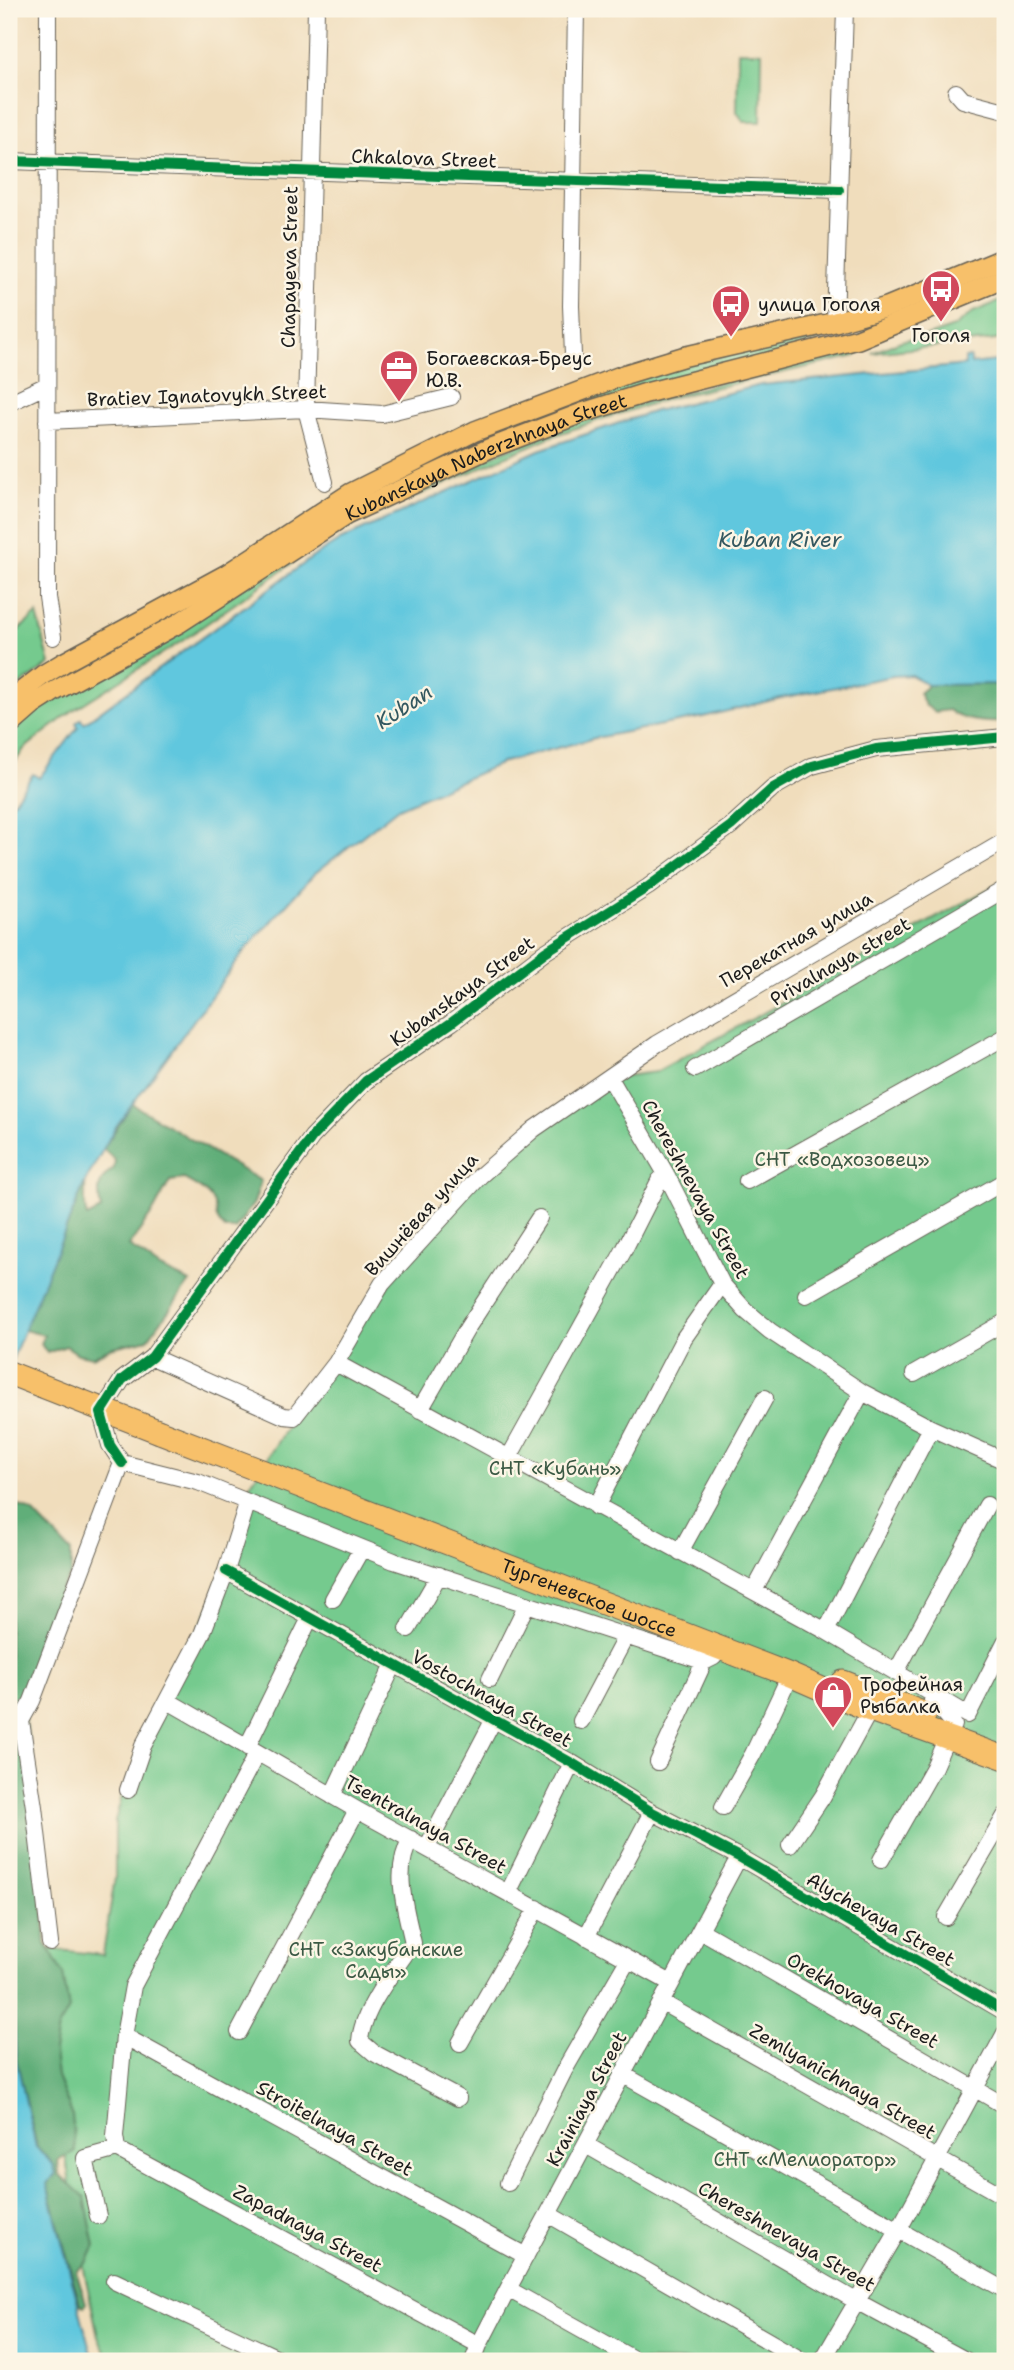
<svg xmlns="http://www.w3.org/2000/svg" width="1014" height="2370" viewBox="0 0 1014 2370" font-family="'Shantell Sans',sans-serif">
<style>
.green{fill:#75ca8e;stroke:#487355;stroke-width:2}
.forest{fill:#60ae79;stroke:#3e654a;stroke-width:2}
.water{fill:#61c7de;stroke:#3e727d;stroke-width:2}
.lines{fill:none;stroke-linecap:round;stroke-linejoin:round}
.minor-casing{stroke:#666054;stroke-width:18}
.major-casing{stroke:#666054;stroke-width:22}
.highway-casing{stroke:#666054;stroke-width:25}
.minor{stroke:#fff;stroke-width:16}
.major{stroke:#f7c06b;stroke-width:19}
.highway{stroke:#f7c06b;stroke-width:23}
.highway-bridge-casing{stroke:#666054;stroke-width:25;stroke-linecap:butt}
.highway-bridge{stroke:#f7c06b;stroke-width:23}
.cycleway-casing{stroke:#fcf5e5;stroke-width:15}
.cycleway{stroke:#00873e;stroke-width:10}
.labels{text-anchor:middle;stroke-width:5;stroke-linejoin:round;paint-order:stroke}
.street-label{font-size:19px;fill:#1c1c1c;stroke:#fcf5e5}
.poi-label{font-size:19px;fill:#1c1c1c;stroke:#fcf5e5;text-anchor:start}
.park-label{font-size:19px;fill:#3b5944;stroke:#fcf5e5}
.water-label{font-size:21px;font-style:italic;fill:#345860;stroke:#fcf5e5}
</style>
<rect width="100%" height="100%" fill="#fcf5e5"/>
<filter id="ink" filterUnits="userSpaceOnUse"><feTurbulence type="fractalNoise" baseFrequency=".0143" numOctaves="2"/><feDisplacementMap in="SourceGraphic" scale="14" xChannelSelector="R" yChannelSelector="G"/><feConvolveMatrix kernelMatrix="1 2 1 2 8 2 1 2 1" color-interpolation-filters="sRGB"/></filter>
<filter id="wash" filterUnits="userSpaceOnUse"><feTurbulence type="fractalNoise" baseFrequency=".00686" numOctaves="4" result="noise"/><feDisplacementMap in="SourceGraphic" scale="28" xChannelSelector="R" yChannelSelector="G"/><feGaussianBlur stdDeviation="1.57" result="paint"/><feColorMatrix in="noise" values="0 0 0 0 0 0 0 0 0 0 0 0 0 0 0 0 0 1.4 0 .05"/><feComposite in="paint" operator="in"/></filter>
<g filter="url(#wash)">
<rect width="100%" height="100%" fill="#f0ddbc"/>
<!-- green -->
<path class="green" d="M738,51L762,52L761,122H744L737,112Z
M1005,299V339L872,353L901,341L931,335L954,327L973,312Z
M820,335L821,339L435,468L9,718V707L40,685L443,452L656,370Z
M858,347L860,352L855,356L674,397L605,418L547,438L363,520L328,538L182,641L72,711L24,749L9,771V734L37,710L309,543L416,488L583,418Z
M37,614L50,664L9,693V638Z
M1005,880V2361H109L98,2336L85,2275L62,2135L41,1948L103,1955L115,1877V1821L123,1792L226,1571L250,1485L334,1353L480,1171L610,1078L656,1072Z"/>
<!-- forest -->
<path class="forest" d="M1005,684V721C990,724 960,721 949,710L935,712L925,705L919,693L928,685Z
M132,1104L261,1181L254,1203L235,1229H225C211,1214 219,1214 213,1202C208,1191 193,1184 184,1179L170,1181L154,1210L129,1246L160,1268L190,1282L148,1339L110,1348L93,1357L78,1354L66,1346L47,1353L41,1344L44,1335L24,1330L85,1182C86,1194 83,1205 87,1217L101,1210C97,1190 97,1180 114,1168L115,1160L103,1149Z
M9,1501L33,1512L71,1552V1574L61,1589L59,1609L30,1686L21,1704L32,1754L46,1944L63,1974L69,2009L58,2028L54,2052L57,2077L72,2114L75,2151L58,2160L59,2174L85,2198L95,2246L87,2262L76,2271L86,2303L84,2306L80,2304L47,2184L56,2175L54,2165L37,2147L16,2058L9,1923Z"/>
<!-- water -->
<path class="water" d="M970,357L971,364L1005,360V684L928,685L911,675L893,676L781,698L703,717L595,738L504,762L398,808L314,874L245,950L115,1128L85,1182L9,1367V808L33,774L39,778L78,727L76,723L81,719L84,723L313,557L340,540L539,450L655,411L761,385L965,365V358Z
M9,1923L16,2058L36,2147L54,2165L56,2175L47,2184L93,2361H9Z"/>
</g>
<g filter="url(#ink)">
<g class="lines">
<!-- minor casing -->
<g class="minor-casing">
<path id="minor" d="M48,9L47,597L53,637
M316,9L306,409L325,482
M956,92L963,100L1005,111
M9,161L839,190
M835,322L845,9
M573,355L571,306L576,9
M9,403L47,385
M47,421L306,409L382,414L451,397
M695,1069L1005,889
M610,1078L666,1174L722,1284L745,1310L770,1331L862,1392L931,1428L1005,1461
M747,1181L1005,1037
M806,1295L1005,1181
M152,1357L284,1416L294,1417L336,1363L382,1284L480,1176L534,1129L657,1044L1005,841
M336,1363L826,1631L968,1715L1005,1642
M914,1374L1005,1322
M420,1410L468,1327L539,1218
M508,1459L624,1250L659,1181L666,1174
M122,1463L110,1445L101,1413L122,1380L152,1357L312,1137L366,1081L451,1023L545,952L648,887L731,826L773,788L812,766L876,749L1005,737
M122,1463L198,1482L394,1561L699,1660L704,1662L714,1657L717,1649
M596,1507L684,1338L722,1284
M680,1552L765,1398
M226,1571L572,1763L652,1812L739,1857L1005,2012
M754,1591L862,1392
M333,1599L362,1548
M408,1629L439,1575
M826,1631L931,1428
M896,1672L987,1505
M490,1679L527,1604
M932,1700L954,1725
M168,1701L357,1810L671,1983
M581,1721L626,1636
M247,1747L310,1618
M658,1762L704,1662
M128,1790L143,1746L202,1634L226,1571L247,1504
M332,1796L394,1664
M723,1807L753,1754L790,1675
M411,1839C392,1870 406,1910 413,1943C395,1969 362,2010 360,2041L374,2053L458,2098
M790,1845L823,1796L870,1710
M427,1847L494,1719
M881,1860L934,1767L947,1737
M508,1893L572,1763
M946,1917L1005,1816
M700,1930L1005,2106
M586,1937L652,1812
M50,1943L34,1807L21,1721L32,1701L122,1463
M661,2002L1005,2197
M239,2032L357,1810
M124,2036L526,2256
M460,2043L537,1908
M622,2074L1005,2290
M586,2145L856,2301L967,2361
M117,2149L115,2136L124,2036L133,1986L257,1753
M117,2149L479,2345
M508,2183L565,2069L628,1960
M548,2214L803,2361
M98,2216L85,2158L117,2149
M114,2281L284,2361
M508,2289L637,2361
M473,2361L479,2345L508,2289L739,1857
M822,2361L898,2231L1005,2033"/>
</g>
<!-- major casing -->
<g class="major-casing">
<g id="major">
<path d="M9,701L43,675L63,663L227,574L351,493L475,431L626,374L682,357L835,322L887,307L1005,258"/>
<path id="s1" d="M9,726L33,705L53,692L179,623L346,515L488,449L582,413L646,393L858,339L1005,278"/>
</g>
</g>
<!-- highway casing -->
<g class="highway-casing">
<g id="highway">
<path id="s2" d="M160,1432L790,1675L870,1710L1005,1758"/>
<path d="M843,1682L925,1714"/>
</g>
</g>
<!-- minor -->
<use href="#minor" class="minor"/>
<!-- major -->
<use href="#major" class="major"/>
<!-- highway -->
<use href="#highway" class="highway"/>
<!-- highway-bridge casing -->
<g class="highway-bridge-casing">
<path id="highway-bridge" d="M9,1373L160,1432"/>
</g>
<!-- highway-bridge -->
<use href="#highway-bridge" class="highway-bridge"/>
<!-- cycleway casing -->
<g class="cycleway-casing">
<path id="cycleway" d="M9,161L839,190
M122,1463L110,1445L101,1413L122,1380L152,1357L312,1137L366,1081L451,1023L545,952L648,887L731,826L773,788L812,766L876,749L1005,737
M226,1571L572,1763L652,1812L739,1857L1005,2012"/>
</g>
<!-- cycleway -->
<use href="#cycleway" class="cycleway"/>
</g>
</g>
<!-- icons -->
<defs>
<g id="bus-pin" transform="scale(2.0125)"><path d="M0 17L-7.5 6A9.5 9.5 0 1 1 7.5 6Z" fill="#d1495b" stroke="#fcf5e5"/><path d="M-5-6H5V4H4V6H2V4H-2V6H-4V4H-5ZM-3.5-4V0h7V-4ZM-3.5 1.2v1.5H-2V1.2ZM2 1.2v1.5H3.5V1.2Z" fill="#fff"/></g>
<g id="office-pin" transform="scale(2.0125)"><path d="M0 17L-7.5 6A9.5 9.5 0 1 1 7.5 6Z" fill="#d1495b" stroke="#fcf5e5"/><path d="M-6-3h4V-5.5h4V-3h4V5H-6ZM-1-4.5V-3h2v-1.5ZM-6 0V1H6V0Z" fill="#fff"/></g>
<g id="shop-pin" transform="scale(2.0125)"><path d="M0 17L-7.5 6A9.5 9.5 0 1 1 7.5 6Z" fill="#d1495b" stroke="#fcf5e5"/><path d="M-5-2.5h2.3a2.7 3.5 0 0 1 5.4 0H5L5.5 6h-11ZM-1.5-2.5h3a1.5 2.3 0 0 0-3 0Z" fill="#fff"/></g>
</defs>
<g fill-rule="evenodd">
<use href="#bus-pin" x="941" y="289"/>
<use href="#bus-pin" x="731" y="304"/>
<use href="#office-pin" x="399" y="369"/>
<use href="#shop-pin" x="833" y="1695"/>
</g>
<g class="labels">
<!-- street labels -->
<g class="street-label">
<text transform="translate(424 158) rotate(2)" y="7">Chkalova Street</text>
<text transform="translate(289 267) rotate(-89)" y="7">Chapayeva Street</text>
<text transform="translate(207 395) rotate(-2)" y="7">Bratiev Ignatovykh Street</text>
<text dy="7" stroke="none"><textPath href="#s1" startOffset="550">Kubanskaya Naberzhnaya Street</textPath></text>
<text transform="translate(796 939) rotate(-30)" y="7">Перекатная улица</text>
<text transform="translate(840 961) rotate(-30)" y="7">Privalnaya street</text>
<text transform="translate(462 991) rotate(-36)" y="7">Kubanskaya Street</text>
<text transform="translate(696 1189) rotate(61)" y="7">Chereshnevaya Street</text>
<text transform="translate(421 1214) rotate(-48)" y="7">Вишнёвая улица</text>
<text dy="7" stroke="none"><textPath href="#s2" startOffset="460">Тургеневское шоссе</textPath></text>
<text transform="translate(492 1698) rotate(29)" y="7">Vostochnaya Street</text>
<text transform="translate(426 1824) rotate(29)" y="7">Tsentralnaya Street</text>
<text transform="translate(881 1919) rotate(30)" y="7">Alychevaya Street</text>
<text transform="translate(863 2000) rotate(30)" y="7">Orekhovaya Street</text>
<text transform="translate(843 2081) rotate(30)" y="7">Zemlyanichnaya Street</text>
<text transform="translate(586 2099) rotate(-62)" y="7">Krainiaya Street</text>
<text transform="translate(335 2128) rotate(29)" y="7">Stroitelnaya Street</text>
<text transform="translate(308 2228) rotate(28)" y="7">Zapadnaya Street</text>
<text transform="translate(787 2236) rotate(30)" y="7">Chereshnevaya Street</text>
</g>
<!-- poi labels -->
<g class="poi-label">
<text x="758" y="311">улица Гоголя</text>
<text x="941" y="342" text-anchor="middle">Гоголя</text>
<text x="426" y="365">Богаевская-Бреус<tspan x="426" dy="22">Ю.В.</tspan></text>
<text x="860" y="1691">Трофейная<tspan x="860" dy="22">Рыбалка</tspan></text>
</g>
<!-- park labels -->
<g class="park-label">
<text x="842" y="1166">СНТ «Водхозовец»</text>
<text x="555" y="1475">СНТ «Кубань»</text>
<text x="376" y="1956">СНТ «Закубанские<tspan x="376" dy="22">Сады»</tspan></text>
<text x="805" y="2166">СНТ «Мелиоратор»</text>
</g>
<!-- water labels -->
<g class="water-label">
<text x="780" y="547">Kuban River</text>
<text transform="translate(404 707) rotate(-33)" y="7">Kuban</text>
</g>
</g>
<!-- margin -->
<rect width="1014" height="2370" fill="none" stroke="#fcf5e5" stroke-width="35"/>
</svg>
